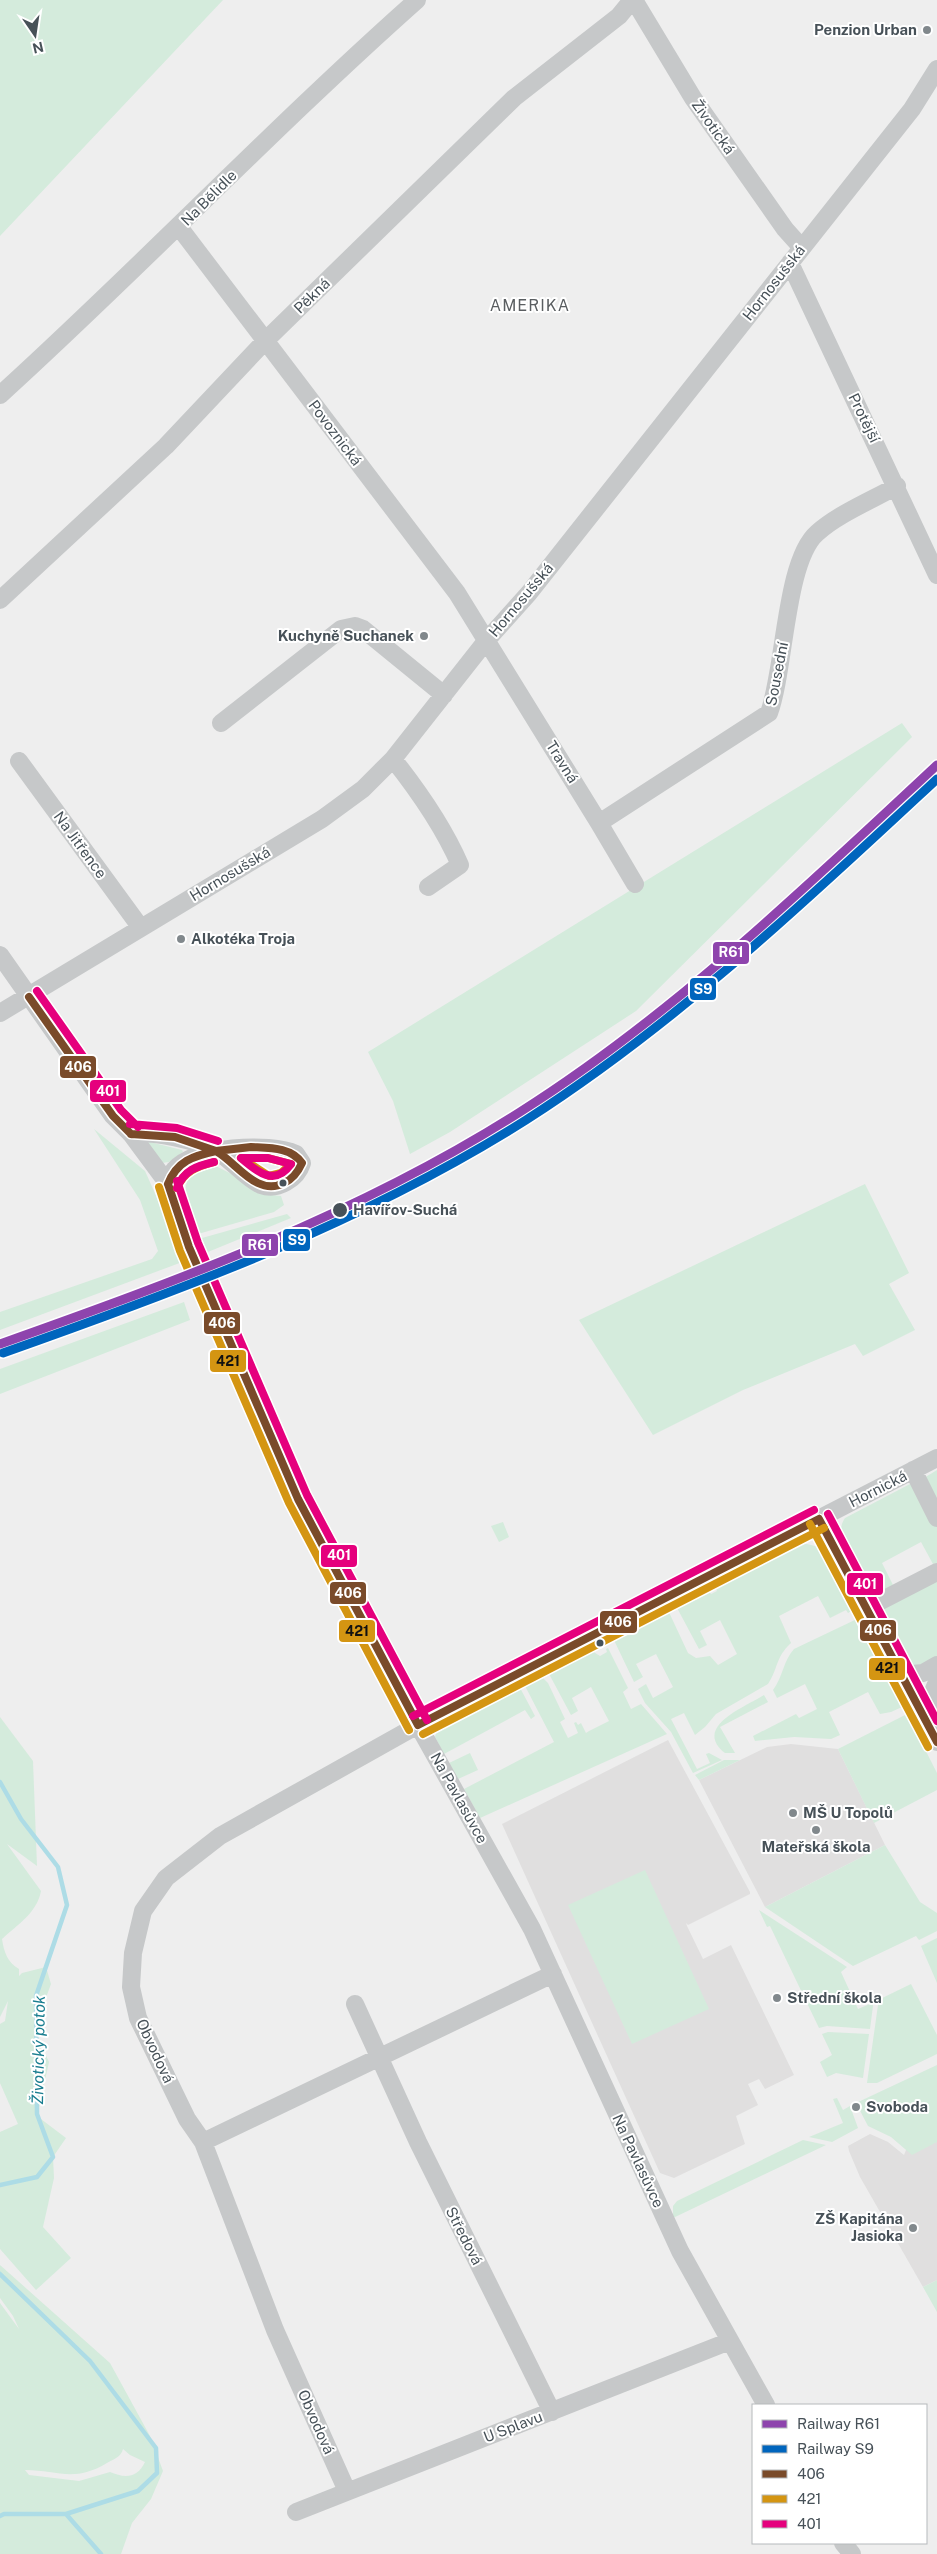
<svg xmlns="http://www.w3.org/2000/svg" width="937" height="2554" viewBox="0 0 937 2554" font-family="'Public Sans',sans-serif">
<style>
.education{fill:#e0dfdf}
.green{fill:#d4ebdc;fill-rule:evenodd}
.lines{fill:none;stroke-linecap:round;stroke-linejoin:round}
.stream{stroke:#addce6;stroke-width:4.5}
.minor{stroke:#c6c8c9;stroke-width:18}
.bus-1-casing{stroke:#fff;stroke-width:11}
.bus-2-casing{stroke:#fff;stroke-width:11}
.bus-3-casing{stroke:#fff;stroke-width:11}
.bus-1{stroke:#7a4b2a;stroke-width:8}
.bus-2{stroke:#d49512;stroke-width:8}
.bus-3{stroke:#e5007d;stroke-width:8}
.rail-1-casing{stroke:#fff;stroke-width:12}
.rail-2-casing{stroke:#fff;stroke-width:12}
.rail-1{stroke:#8e44ad;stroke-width:9}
.rail-2{stroke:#0065bd;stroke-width:9}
.poi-dot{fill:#81888c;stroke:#fff;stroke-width:2}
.bus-dot{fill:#475158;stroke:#fff;stroke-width:2}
.labels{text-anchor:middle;stroke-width:4;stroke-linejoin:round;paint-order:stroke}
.poi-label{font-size:15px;font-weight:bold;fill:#475158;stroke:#fff;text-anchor:start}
.street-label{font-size:15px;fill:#475158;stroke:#fff}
.stop-label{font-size:15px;font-weight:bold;fill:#475158;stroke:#fff;text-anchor:start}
.neighbourhood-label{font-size:16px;letter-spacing:1px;fill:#5a5e61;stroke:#fff}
.water-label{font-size:16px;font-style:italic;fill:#1a7e90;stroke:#fff}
.line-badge{stroke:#fff;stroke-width:2}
.badge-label{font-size:14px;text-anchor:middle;font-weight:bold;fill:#fff}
.pale-badge-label{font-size:14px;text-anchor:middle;font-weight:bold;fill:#111}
</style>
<rect width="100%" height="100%" fill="#eee"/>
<!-- education -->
<path class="education" d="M668,1740L750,1892V1894L688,1925L686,1923L687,1926L703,1959L731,1945L794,2075L765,2089L759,2079L748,2084L758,2105L736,2116L745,2144L674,2178L660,2173L502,1824Z
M791,1744L838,1749L885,1845L765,1907L699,1780L767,1747Z
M870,2134L888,2142L904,2155L906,2150L937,2134V2280L923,2287L860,2177L849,2151L848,2146Z"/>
<!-- green -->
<path class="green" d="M0,0H223L0,236Z
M902,723L912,737L636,1011L450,1132L410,1154L393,1101L368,1052Z
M94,1129L145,1171L185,1261L0,1330V1312L152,1259L158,1251L140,1200Z
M150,1142L182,1150L183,1152L169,1162L162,1163L147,1143Z
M204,1162C228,1169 246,1185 270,1190L272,1195L281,1196L284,1205L274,1212L198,1234C194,1220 187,1205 186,1191C185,1183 190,1175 189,1169Z
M865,1184L909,1273L889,1284L915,1330L863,1356L855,1344L743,1390L653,1435L579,1320Z
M287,1214L291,1218L203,1254L199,1242L202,1238Z
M184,1302L190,1320L0,1394V1369Z
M937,1470V1508L924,1478Z
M910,1484L917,1488L937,1527V1563L933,1564L921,1542L882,1563L893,1585L870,1597L842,1545L845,1544C841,1534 839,1527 845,1518Z
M503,1522L509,1537L499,1542L491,1526Z
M803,1543L819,1547L824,1551L853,1610L848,1613L846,1610L830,1618L818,1596L779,1616L791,1643C775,1658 779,1667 768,1684L716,1714L705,1727L695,1735L684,1713L671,1719L697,1769L710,1763L706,1754L709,1753L722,1760L693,1773L671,1732L645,1703L638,1689L646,1684L653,1698L673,1687L656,1654L636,1664L643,1677L634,1682L612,1636L667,1608L688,1653L696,1658L710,1656L718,1665L737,1654L720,1620L700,1631L707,1645L699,1649L676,1606L677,1601L706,1587L711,1594L717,1591L713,1583L778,1549L780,1551L788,1546Z
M937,1578V1659C925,1663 916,1668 904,1664L879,1613L880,1610Z
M859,1618L902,1707L891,1712L880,1714L868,1692L829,1712L840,1735L831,1739L794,1737L755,1741L753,1736L796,1714L799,1718L817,1709L805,1684L777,1698L773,1690C783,1677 783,1661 794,1649Z
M608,1648L628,1688L623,1692L631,1709L641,1704L667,1734L480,1818L464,1789L554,1742L523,1682L539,1674L548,1683L565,1719L560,1722L568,1738L578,1733L574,1723L576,1722L578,1725L581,1723L586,1733L589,1731L609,1721L591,1687L572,1698L578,1711L571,1715L548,1672L582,1655L583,1656L592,1651L600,1656L607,1652L606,1649Z
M518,1684L535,1716L531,1719L525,1710L444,1754L435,1737L437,1729L446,1722Z
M764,1695L768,1702L720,1727L735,1753H725C692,1727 745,1707 764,1695Z
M907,1714L937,1773V1790L874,1823L838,1749Z
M0,1717L33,1761L37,1866L7,1844L41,1891C37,1913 17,1925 2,1939C4,1952 7,1962 19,1969V1976L22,1973L46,1967L51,1984L34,2030L49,2062L37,2116L66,2138L53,2157L54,2178L43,2227L71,2258L36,2290L0,2249V2132L18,2124L0,2083V2024L5,2021L8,2001L0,2017Z
M470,1753L478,1770L458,1779L449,1763Z
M724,1760H740L699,1780L695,1775Z
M885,1845L920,1902L937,1913V1931L919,1940L916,1936L853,1966L765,1907Z
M645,1870L709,2009L632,2044L568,1905Z
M759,1910L847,1967L841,1972L858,2009L872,2003L873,2006L870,2029L827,2026L819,2028L770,1926L767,1927Z
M937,1938V1983L921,1946Z
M911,1984L937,2035V2054L877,2083H867L878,2005L876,2001Z
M828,2032L869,2034L863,2078L836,2073L827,2077L820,2062L832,2055L822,2034Z
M937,2065V2142L912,2155L891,2137L868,2126L856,2103Z
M837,2098L843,2110L850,2106L858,2128L832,2142L809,2137L843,2123L833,2099Z
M803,2140L826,2145L673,2218V2206L677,2201Z
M0,2265L110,2363L150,2436L163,2471L151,2499L132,2523L121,2554H0V2303L19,2329L13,2316L0,2298ZM123,2449L130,2455L145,2462C137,2479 124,2478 110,2472L79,2481L29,2475L25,2470C57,2470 74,2483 107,2463C114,2459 121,2457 123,2449Z
M937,2280V2312L923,2287Z"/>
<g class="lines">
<!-- stream -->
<path class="stream" d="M0,1782L21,1819L58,1867L67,1905L36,1996L37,2114L53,2157L37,2177L0,2185
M0,2274L90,2361L156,2448L157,2473L138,2491L66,2514
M0,2516L4,2514H66L101,2554"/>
<!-- minor -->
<path class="minor" d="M634,0L693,98L785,229L802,248
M179,227L457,593L599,823L635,884
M790,263L937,575
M0,395C142,266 274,127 417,0
M0,600L166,446L265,341L514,98L619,16L632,0
M221,723L341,629L355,626L363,629L444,695
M393,759C420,793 443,826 460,865L428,887
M19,761L141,928
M599,823L769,713C785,670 785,561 817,533C838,514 872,500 897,486
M0,955L113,1116L131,1134L168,1184L189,1247L298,1499L418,1725L532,1929L680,2251L766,2405
M0,1013L322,819L363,789L393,759L486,641L529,593L912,109L937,69
M131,1134C153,1131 198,1140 218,1152C231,1160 248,1180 261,1185C278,1191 297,1179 302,1163L296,1154C269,1142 195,1146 174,1170C171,1173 170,1180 168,1184
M913,1470L937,1518
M819,1519L937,1742
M867,1608L937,1572
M902,1675L923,1673L937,1665
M926,1721L929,1701L937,1682
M355,2004L418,2142L552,2412
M203,2142L553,1974
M347,2491L275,2330L203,2142L187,2119L138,2018L131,1987L133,1953L143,1911L166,1878L220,1836L418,1725L937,1458
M296,2512L730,2341
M843,2543L852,2554"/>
<!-- bus-1 casing -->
<g class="bus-1-casing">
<path id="bus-1" d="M29,997L113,1116L131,1134
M131,1134L175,1137L216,1151
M251,1147C270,1148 291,1147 302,1163C298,1172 293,1179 284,1183C257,1197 237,1163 216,1151Z
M168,1184C177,1161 193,1156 216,1151
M168,1184L189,1247L298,1499L418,1725
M819,1519L937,1742
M418,1725L819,1519"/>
</g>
<!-- bus-2 casing -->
<g class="bus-2-casing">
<path id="bus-2" d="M241,1158H268L291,1164L281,1173L269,1176Z
M159,1187L180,1251L289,1503L409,1730
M177,1188C184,1171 196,1167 214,1162
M810,1524L928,1747
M423,1734L824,1528"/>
</g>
<!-- bus-3 casing -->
<g class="bus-3-casing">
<path id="bus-3" d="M37,991L121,1110L138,1127
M130,1124L177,1128L218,1141
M241,1158H268L291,1164C275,1187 257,1172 241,1158Z
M177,1181L198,1243L307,1495L427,1720
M177,1188C184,1170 197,1166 214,1162
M828,1514L937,1721
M413,1716L814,1510"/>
</g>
<!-- bus-1 -->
<use href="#bus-1" class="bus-1"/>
<!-- bus-2 -->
<use href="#bus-2" class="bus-2"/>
<!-- bus-3 -->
<use href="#bus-3" class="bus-3"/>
<!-- rail-1 casing -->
<g class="rail-1-casing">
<path id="rail-1" d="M0,1344C180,1280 358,1215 520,1112C673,1015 805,888 937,765"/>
</g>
<!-- rail-2 casing -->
<g class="rail-2-casing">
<path id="rail-2" d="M3,1353C184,1289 363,1223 526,1120C676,1024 807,900 937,779"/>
</g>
<!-- rail-1 -->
<use href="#rail-1" class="rail-1"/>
<!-- rail-2 -->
<use href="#rail-2" class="rail-2"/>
</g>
<!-- markers -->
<g class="poi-dot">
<circle cx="927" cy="30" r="5"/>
<circle cx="424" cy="636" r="5"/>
<circle cx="181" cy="939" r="5"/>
<circle cx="793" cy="1813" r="5"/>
<circle cx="816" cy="1830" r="5"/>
<circle cx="777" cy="1998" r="5"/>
<circle cx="856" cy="2107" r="5"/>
<circle cx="913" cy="2228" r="5"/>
</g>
<g class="bus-dot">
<circle cx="283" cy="1183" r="4.5"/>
<circle cx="340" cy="1210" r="8"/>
<circle cx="600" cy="1643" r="4.5"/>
</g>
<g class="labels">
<!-- poi labels -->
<g class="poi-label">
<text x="917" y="35" text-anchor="end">Penzion Urban</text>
<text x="414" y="641" text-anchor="end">Kuchyně Suchanek</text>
<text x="191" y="944">Alkotéka Troja</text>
<text x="803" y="1818">MŠ U Topolů</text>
<text x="816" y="1852" text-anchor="middle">Mateřská škola</text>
<text x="787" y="2003">Střední škola</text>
<text x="866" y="2112">Svoboda</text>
<text x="903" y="2224" text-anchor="end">ZŠ Kapitána<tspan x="903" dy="17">Jasioka</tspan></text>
</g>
<!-- street labels -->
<g class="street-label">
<text transform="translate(713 127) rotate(55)" y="5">Životická</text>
<text transform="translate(209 198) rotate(-45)" y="5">Na Bělidle</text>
<text transform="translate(774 283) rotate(-52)" y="5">Hornosušská</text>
<text transform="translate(312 296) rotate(-44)" y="5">Pěkná</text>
<text transform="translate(864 418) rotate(64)" y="5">Protější</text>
<text transform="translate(335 433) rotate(53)" y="5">Povoznická</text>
<text transform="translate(521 600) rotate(-50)" y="5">Hornosušská</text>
<text transform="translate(777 674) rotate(-79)" y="5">Sousední</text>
<text transform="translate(562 762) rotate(58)" y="5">Travná</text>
<text transform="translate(80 845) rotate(54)" y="5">Na Jitřence</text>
<text transform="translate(230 874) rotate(-31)" y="5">Hornosušská</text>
<text transform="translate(878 1489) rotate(-27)" y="5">Hornická</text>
<text transform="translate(459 1798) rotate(61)" y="5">Na Pavlasůvce</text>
<text transform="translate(155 2051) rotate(65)" y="5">Obvodová</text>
<text transform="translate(638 2161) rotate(65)" y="5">Na Pavlasůvce</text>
<text transform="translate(464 2236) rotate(63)" y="5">Středová</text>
<text transform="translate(316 2422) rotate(66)" y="5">Obvodová</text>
<text transform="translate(513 2427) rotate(-21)" y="5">U Splavu</text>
</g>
<!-- stop labels -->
<g class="stop-label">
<text x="353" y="1215">Havířov-Suchá</text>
</g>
<!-- neighbourhood labels -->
<g class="neighbourhood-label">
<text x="530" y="311">AMERIKA</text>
</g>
<!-- water labels -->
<g class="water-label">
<text transform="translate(38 2050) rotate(-89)" y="6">Životický potok</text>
</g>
</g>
<g class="line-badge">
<rect x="712" y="941" width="38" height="24" rx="5" fill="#8e44ad"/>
<rect x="689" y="977" width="28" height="24" rx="5" fill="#0065bd"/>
<rect x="59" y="1055" width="38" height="24" rx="5" fill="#7a4b2a"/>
<rect x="89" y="1079" width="38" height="24" rx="5" fill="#e5007d"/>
<rect x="282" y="1228" width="29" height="24" rx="5" fill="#0065bd"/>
<rect x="241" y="1233" width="38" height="24" rx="5" fill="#8e44ad"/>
<rect x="203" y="1311" width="38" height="24" rx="5" fill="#7a4b2a"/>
<rect x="209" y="1349" width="38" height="24" rx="5" fill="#d49512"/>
<rect x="320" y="1544" width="38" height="24" rx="5" fill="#e5007d"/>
<rect x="846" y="1572" width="38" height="24" rx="5" fill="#e5007d"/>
<rect x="329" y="1581" width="38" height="24" rx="5" fill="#7a4b2a"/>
<rect x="599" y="1610" width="39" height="24" rx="5" fill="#7a4b2a"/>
<rect x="859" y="1619" width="38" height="23" rx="5" fill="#7a4b2a"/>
<rect x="338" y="1619" width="38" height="24" rx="5" fill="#d49512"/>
<rect x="868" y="1657" width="38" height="24" rx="5" fill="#d49512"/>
</g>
<g class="badge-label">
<text x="731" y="957">R61</text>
<text x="703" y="994">S9</text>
<text x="78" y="1072">406</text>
<text x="108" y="1096">401</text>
<text x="297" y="1245">S9</text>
<text x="260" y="1250">R61</text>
<text x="222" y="1328">406</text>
<text x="339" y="1560">401</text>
<text x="865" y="1589">401</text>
<text x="348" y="1598">406</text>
<text x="618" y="1627">406</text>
<text x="878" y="1635">406</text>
</g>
<g class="pale-badge-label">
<text x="228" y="1366">421</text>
<text x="357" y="1636">421</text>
<text x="887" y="1673">421</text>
</g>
<!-- legend -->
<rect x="752" y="2404" width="175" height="140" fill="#ffffff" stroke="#b5b9bc"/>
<rect x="762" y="2420" width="25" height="8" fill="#8e44ad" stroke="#b5b9bc"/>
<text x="797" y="2429" font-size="15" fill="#475158">Railway R61</text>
<rect x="762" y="2445" width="25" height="8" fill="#0065bd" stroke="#b5b9bc"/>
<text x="797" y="2454" font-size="15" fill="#475158">Railway S9</text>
<rect x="762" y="2470" width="25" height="8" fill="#7a4b2a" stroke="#b5b9bc"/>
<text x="797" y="2479" font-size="15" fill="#475158">406</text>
<rect x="762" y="2495" width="25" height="8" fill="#d49512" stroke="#b5b9bc"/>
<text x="797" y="2504" font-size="15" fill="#475158">421</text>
<rect x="762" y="2520" width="25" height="8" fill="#e5007d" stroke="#b5b9bc"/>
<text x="797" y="2529" font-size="15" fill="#475158">401</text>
<!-- north arrow -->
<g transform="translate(35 35) rotate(167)" stroke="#ffffff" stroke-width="4" paint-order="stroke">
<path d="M0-4L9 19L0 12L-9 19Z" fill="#475158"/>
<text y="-8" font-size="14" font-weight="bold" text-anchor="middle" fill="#475158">N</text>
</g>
</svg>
